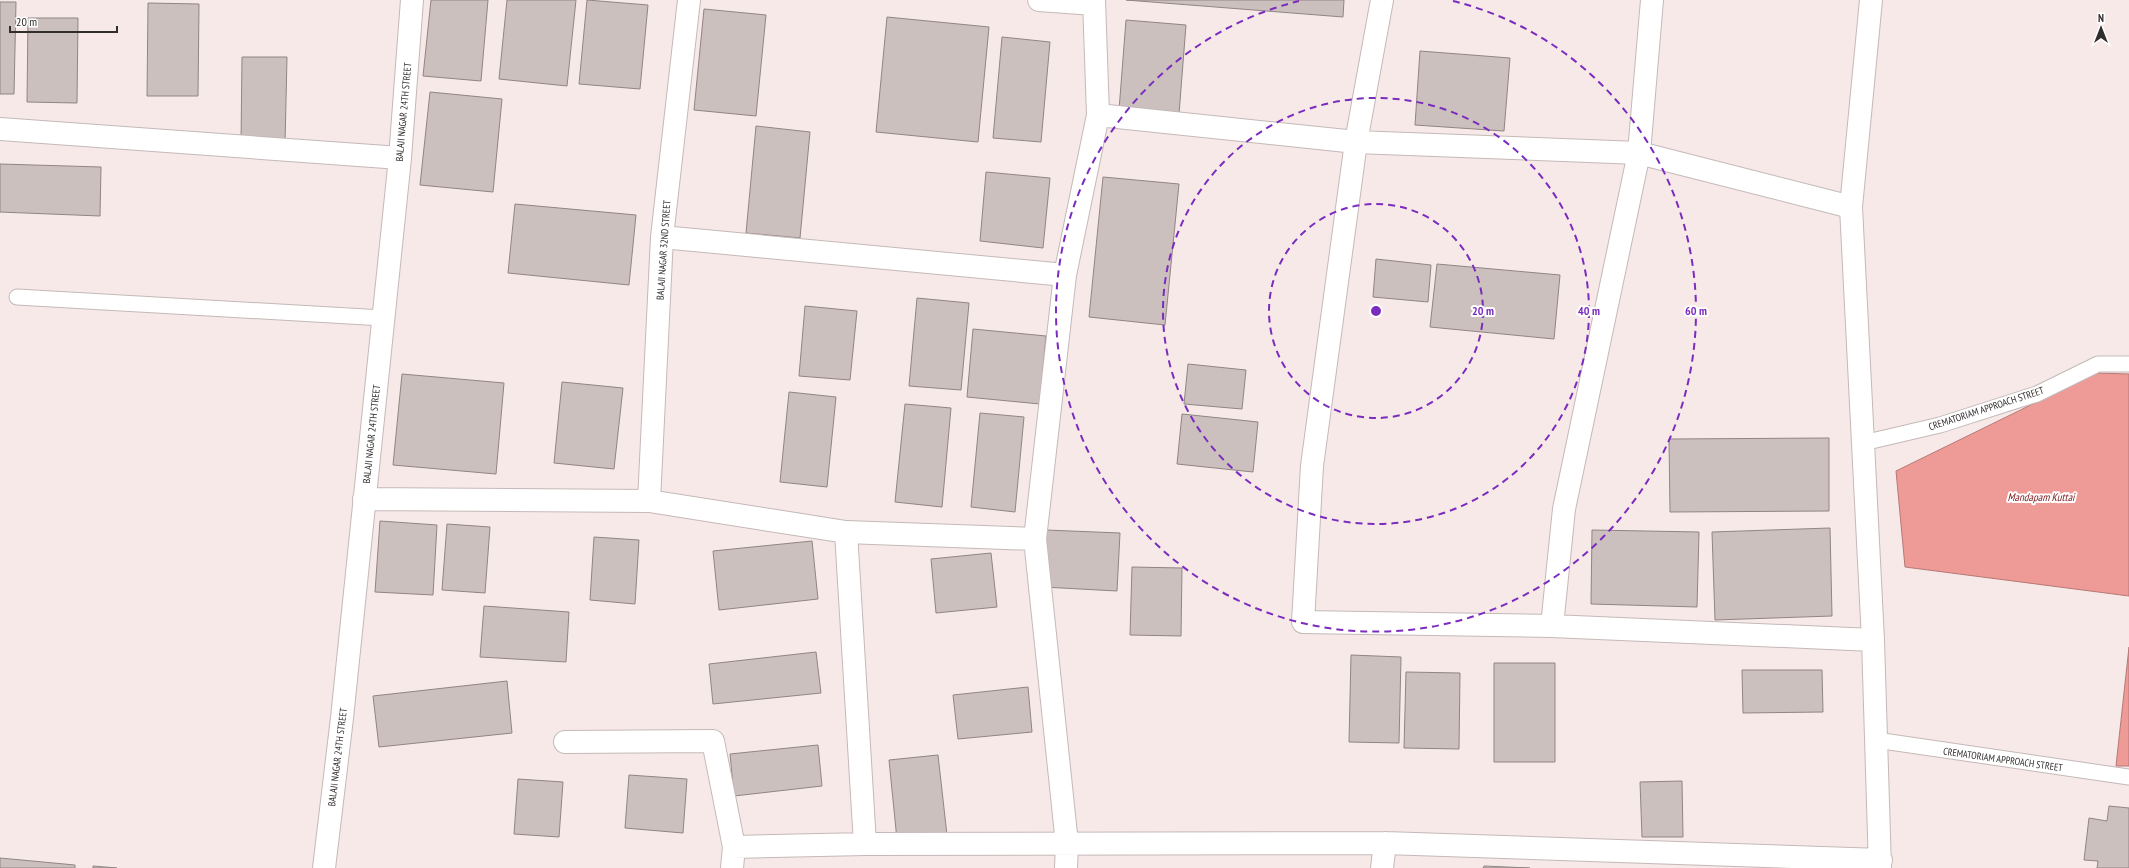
<svg xmlns="http://www.w3.org/2000/svg" width="2129" height="868" viewBox="0 0 2129 868" font-family="'PT Sans Narrow',sans-serif">
<style>
.water{fill:#ee9a96;stroke:#b67976}
.building{fill:#ccc0bf;stroke:#918584}
.lines{fill:none;stroke-linecap:round;stroke-linejoin:round}
.lane-casing{stroke:#c5b9b8;stroke-width:17}
.street-casing{stroke:#c5b9b8;stroke-width:24}
.lane{stroke:#fff;stroke-width:15}
.street{stroke:#fff;stroke-width:22}
.ring{fill:none;stroke:#7b2cbf;stroke-width:2;stroke-dasharray:7 5}
.labels{text-anchor:middle;stroke-width:4;stroke-linejoin:round;paint-order:stroke}
.street-label{font-size:10px;fill:#322d2d;stroke:#fff}
.water-label{font-size:11px;font-style:italic;fill:#802024;stroke:#fff}
.centre{fill:#7b2cbf;stroke:#fff;stroke-width:2}
.ring-label{font-size:12px;text-anchor:middle;font-weight:bold;fill:#7b2cbf;stroke:#fff;stroke-width:4;stroke-linejoin:round;paint-order:stroke}
</style>
<rect width="100%" height="100%" fill="#f6e9e8"/>
<!-- water -->
<path class="water" d="M2096,373L2129,374V596L1905,567L1896,471Z
M2129,647V766H2116Z"/>
<!-- building -->
<path class="building" d="M431,0H488L481,81L423,76Z
M507,0H576L567,86L499,79Z
M587,0L648,5L640,89L579,84Z
M1126,0H1344L1343,17Z
M0,2H16L14,94H0Z
M148,3L199,4L198,96H147Z
M704,9L766,15L756,116L694,110Z
M887,17L989,27L978,142L876,132Z
M28,18H78L77,103L27,102Z
M1126,20L1186,25L1179,114L1119,110Z
M1002,37L1050,42L1041,142L993,138Z
M1420,51L1510,58L1504,131L1415,125Z
M242,57H287L285,144L241,143Z
M430,92L502,99L493,192L420,185Z
M756,126L810,132L800,238L746,233Z
M0,164L101,167L100,216L0,212Z
M986,172L1050,178L1043,248L980,241Z
M1103,177L1179,184L1165,325L1089,317Z
M515,204L636,215L629,285L508,273Z
M1376,259L1431,265L1428,302L1373,297Z
M1437,264L1560,275L1554,339L1430,327Z
M917,298L969,303L961,390L909,386Z
M805,306L857,311L850,380L799,376Z
M973,329L1046,336L1040,404L967,397Z
M1188,364L1246,370L1242,409L1184,404Z
M402,374L504,383L496,474L393,465Z
M562,382L623,388L614,469L554,463Z
M789,392L836,397L827,487L780,482Z
M905,404L951,408L942,507L895,502Z
M980,413L1024,417L1015,512L971,507Z
M1182,414L1258,422L1253,472L1177,464Z
M1829,438V511L1670,512L1669,439Z
M380,521L437,525L433,595L375,592Z
M447,524L490,527L485,593L442,590Z
M1830,528L1832,616L1715,620L1712,532Z
M1046,530L1120,533L1117,591L1043,587Z
M1592,530L1699,532L1697,607L1591,604Z
M594,537L639,540L635,604L590,600Z
M812,541L818,599L719,610L713,551Z
M991,553L997,607L936,613L931,559Z
M1132,567L1182,568L1181,636L1130,635Z
M484,606L569,612L566,662L480,657Z
M816,652L821,693L713,704L709,664Z
M1351,655L1401,657L1399,743L1349,742Z
M1494,663H1555V762H1494Z
M1742,670H1822L1823,712L1743,713Z
M1406,672L1460,673L1459,749L1404,748Z
M507,681L512,733L379,747L373,696Z
M1028,687L1032,732L958,739L953,695Z
M818,745L822,786L734,796L730,754Z
M938,755L947,835L897,840L889,760Z
M629,775L687,779L683,833L625,828Z
M518,779L563,782L559,837L514,834Z
M1682,781L1683,837H1642L1640,782Z
M2109,806L2129,808V868H2097L2098,861L2084,860L2089,818L2107,821Z
M0,858L75,865V868H0Z
M93,866L117,868H93Z
M1484,866L1530,868H1483Z"/>
<g class="lines">
<!-- lane casing -->
<g class="lane-casing">
<path id="lane" d="M17,297L383,318
M1863,443L1940,425L2037,394L2098,364H2129
M1876,740L2129,777"/>
</g>
<!-- street casing -->
<g class="street-casing">
<path id="street" d="M1039,0L1094,4
M1382,0L1356,142L1312,466L1303,622L1552,626L1873,640
M1871,0L1851,207L1873,640L1880,868
M1098,115L1356,142L1639,153L1851,207
M0,129L400,158
M662,237L1065,275
M364,499L649,501L846,532L1035,539
M649,501L662,237L689,0
M846,532L865,844
M1552,626L1564,509L1639,153L1652,0
M565,742L713,741L734,847L732,868
M734,847L865,844L1385,843L1881,860
M324,868L342,718L400,158L412,0
M1066,868L1067,844L1035,539L1065,275L1098,115L1094,0
M1382,868L1385,843"/>
</g>
<!-- lane -->
<use href="#lane" class="lane"/>
<!-- street -->
<use href="#street" class="street"/>
</g>
<!-- distance rings -->
<g class="ring">
<circle cx="1376" cy="311" r="107"/>
<circle cx="1376" cy="311" r="213"/>
<path d="M1453 1A320 320 0 1 1 1299 1"/>
</g>
<g class="labels">
<!-- street labels -->
<g class="street-label">
<text transform="translate(403 112) rotate(-85)" y="4">BALAJI NAGAR 24TH STREET</text>
<text transform="translate(663 250) rotate(-86)" y="4">BALAJI NAGAR 32ND STREET</text>
<text transform="translate(1986 408) rotate(-18)" y="4">CREMATORIAM APPROACH STREET</text>
<text transform="translate(371 434) rotate(-84)" y="4">BALAJI NAGAR 24TH STREET</text>
<text transform="translate(337 757) rotate(-83)" y="4">BALAJI NAGAR 24TH STREET</text>
<text transform="translate(2003 759) rotate(8)" y="4">CREMATORIAM APPROACH STREET</text>
</g>
<!-- water labels -->
<g class="water-label">
<text x="2041" y="501">Mandapam Kuttai</text>
</g>
</g>
<circle cx="1376" cy="311" r="6" class="centre"/>
<g class="ring-label">
<text x="1483" y="315">20 m</text>
<text x="1589" y="315">40 m</text>
<text x="1696" y="315">60 m</text>
</g>
<!-- north arrow -->
<g transform="translate(2101 28)" stroke="#ffffff" stroke-width="3" paint-order="stroke">
<path d="M0-3L7 15L0 10L-7 15Z" fill="#322d2d"/>
<text y="-6" font-size="11" font-weight="bold" text-anchor="middle" fill="#322d2d">N</text>
</g>
<!-- scale -->
<path d="M10 26v6h107v-6" fill="none" stroke="#322d2d" stroke-width="2"/>
<text x="16" y="26" font-size="12" fill="#322d2d" stroke="#ffffff" stroke-width="3" paint-order="stroke">20 m</text>
</svg>
